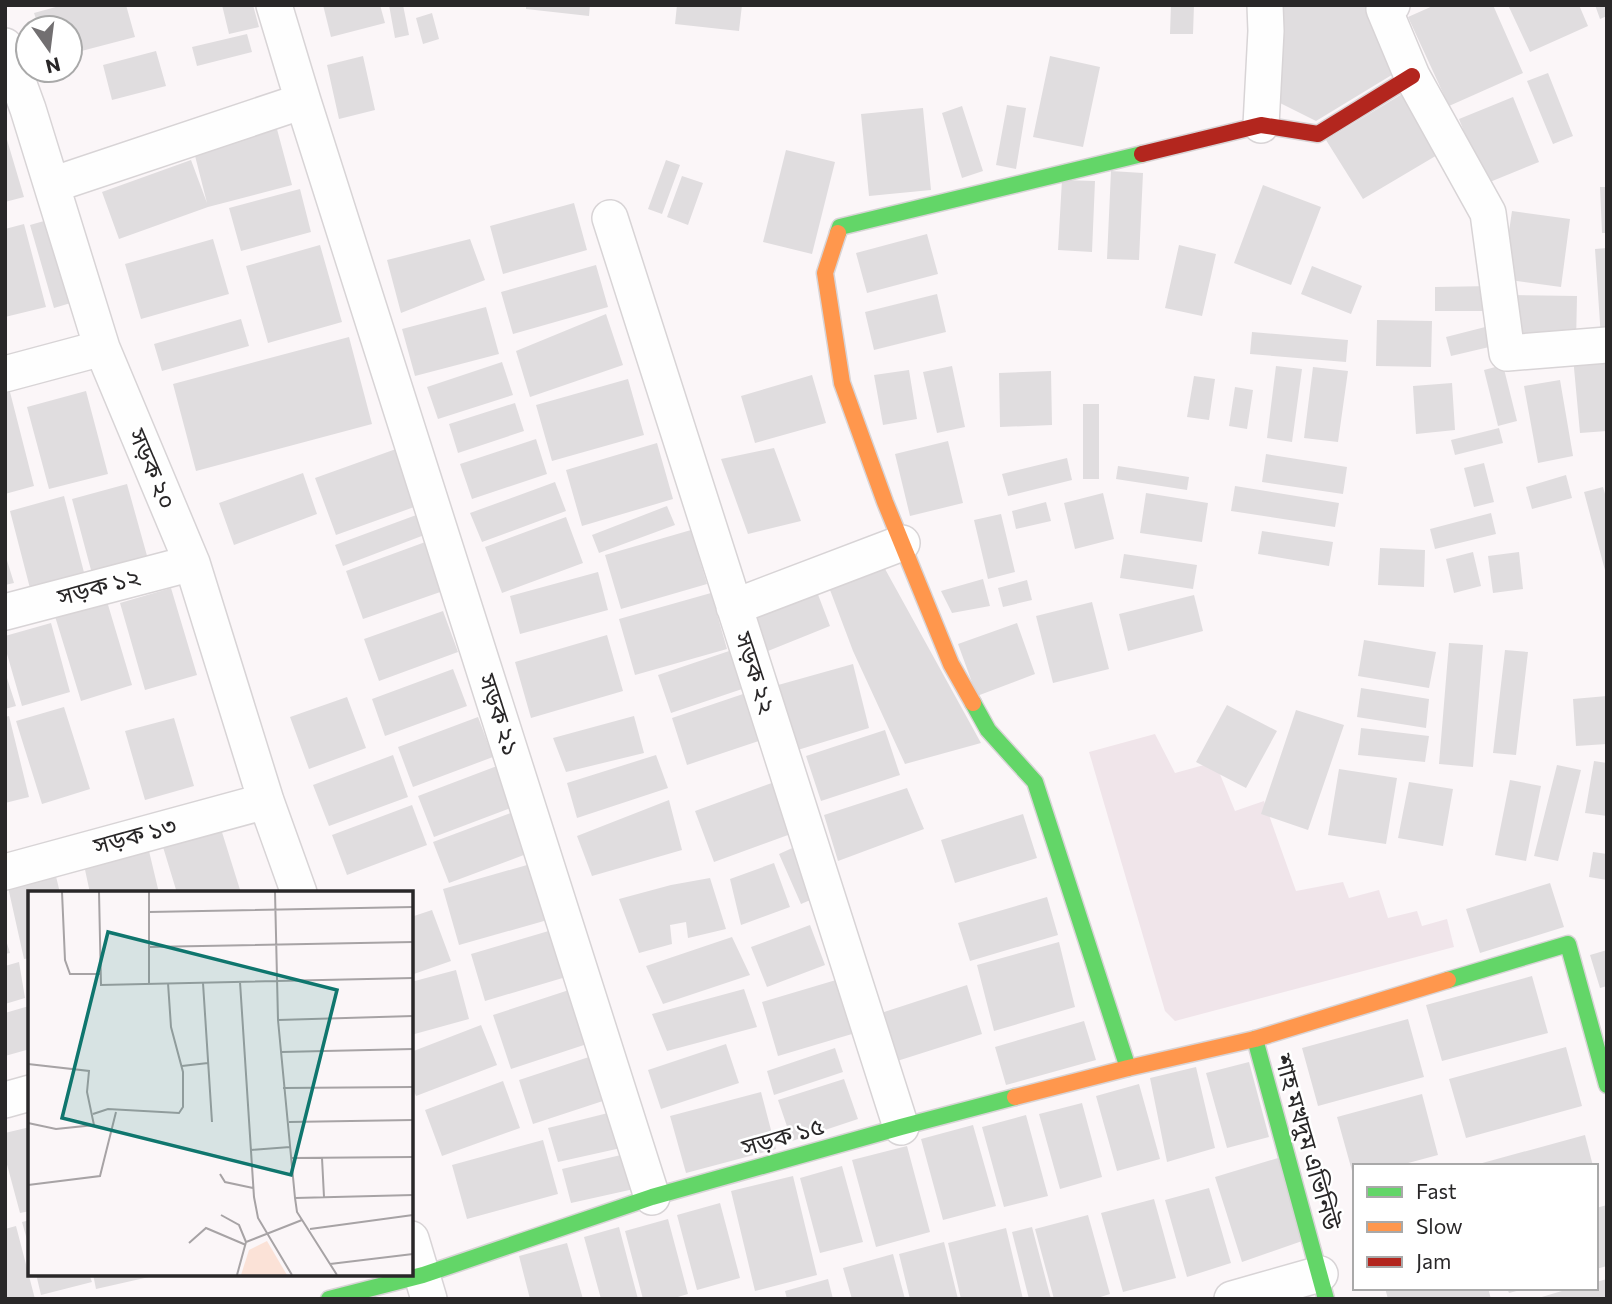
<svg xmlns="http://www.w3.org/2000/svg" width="1612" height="1304" viewBox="0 0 1612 1304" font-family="Commissioner,'Noto Sans Bengali',sans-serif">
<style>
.built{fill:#f0e5ea}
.building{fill:#e0dddf}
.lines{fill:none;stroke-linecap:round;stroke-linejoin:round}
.street-casing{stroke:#d8d4d6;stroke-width:38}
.fast-casing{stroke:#d8d4d6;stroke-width:19}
.slow-casing{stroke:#d8d4d6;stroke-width:19}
.jam-casing{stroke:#d8d4d6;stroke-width:19}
.street{stroke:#fefefe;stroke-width:35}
.fast{stroke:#63d668;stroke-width:16}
.slow{stroke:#ff974d;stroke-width:16}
.jam{stroke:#b3261e;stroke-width:16}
.labels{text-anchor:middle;stroke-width:5;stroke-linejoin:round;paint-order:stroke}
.street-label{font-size:24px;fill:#292728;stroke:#fff}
.inset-road{fill:none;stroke:#a7a3a5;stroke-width:2}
.view{fill:#0f766e;fill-opacity:0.15;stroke:#0f766e;stroke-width:3.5}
.inset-edge{fill:none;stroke:#292728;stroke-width:3.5}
</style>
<rect width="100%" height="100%" fill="#fbf6f8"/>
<!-- built -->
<path class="built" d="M1155,734L1175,773L1215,762L1235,811L1264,801L1296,891L1343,882L1349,898L1379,890L1388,918L1417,911L1422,926L1447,919L1454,947L1175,1021L1165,1011L1089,752Z"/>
<!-- building -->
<path class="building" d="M63,5H126L135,37L70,54V28H39L34,13Z
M222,5H253L259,27L229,34Z
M323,5H380L385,23L331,37Z
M389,5H403L409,35L395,38Z
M526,5H590L589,16L526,9Z
M677,5H742L739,31L675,24Z
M1171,5H1194L1193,34H1170Z
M1281,5H1365L1395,73L1316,121L1280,103Z
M1435,5H1493L1523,73L1449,106L1408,17Z
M1508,5H1579L1588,26L1530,52Z
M1595,5H1607V16L1600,19Z
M432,13L439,39L423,44L416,18Z
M247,34L252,52L197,66L192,47Z
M156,51L166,86L112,100L103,65Z
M363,56L375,110L339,119L327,65Z
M1050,56L1100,67L1083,147L1033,137Z
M1548,73L1573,136L1553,144L1527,81Z
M1407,91L1444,151L1363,199L1326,140Z
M1513,97L1539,162L1485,184L1459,119Z
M1007,105L1026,108L1016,169L996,165Z
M962,106L983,171L962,178L942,113Z
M923,108L931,190L869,196L861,114Z
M274,118L292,185L208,207L119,239L102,192L191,160L207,203L191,140Z
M5,133L24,197L5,202Z
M786,150L835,162L812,254L763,242Z
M666,160L680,165L662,214L648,209Z
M1111,171L1143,173L1139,260L1107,259Z
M682,176L703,183L688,225L667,217Z
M1062,180L1095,181L1092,252L1058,250Z
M1263,185L1321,207L1291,285L1234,263Z
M1600,187H1607V233H1602Z
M300,189L311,232L241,251L229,208Z
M574,203L587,250L503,274L490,226Z
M1512,211L1570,219L1561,287L1502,279Z
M51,219L74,302L54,308L30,225Z
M24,224L46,307L5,317V229Z
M927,234L938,274L867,293L856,253Z
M213,239L229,294L141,319L125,264Z
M470,239L485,280L401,313L387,260Z
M320,245L342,322L268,343L246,266Z
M1179,245L1216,254L1202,316L1165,308Z
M1607,248V338H1601L1595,249Z
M596,265L608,307L513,334L501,292Z
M1312,266L1362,286L1351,314L1301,294Z
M1492,286V311H1435V287Z
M937,294L946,332L874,350L865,312Z
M1511,295L1577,296L1576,343L1510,342Z
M486,307L499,354L415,376L402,329Z
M606,314L623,365L530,397L516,351Z
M241,319L249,346L162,371L154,344Z
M1377,320L1432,321L1431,367L1376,366Z
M1497,324L1502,344L1451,356L1446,337Z
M1252,332L1348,340L1346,362L1250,354Z
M349,337L372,424L196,471L173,384Z
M1607,353V431L1580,433L1573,357Z
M502,362L513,395L438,419L427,387Z
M1503,365L1517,421L1498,426L1484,370Z
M952,366L965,427L937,433L923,372Z
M1276,366L1302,369L1292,442L1267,438Z
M1313,367L1348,371L1338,442L1304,438Z
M909,370L917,419L883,425L874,375Z
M1051,371L1052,425L1000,427L999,373Z
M812,375L826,423L755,443L741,396Z
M1194,376L1215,379L1209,420L1187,417Z
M628,379L644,435L552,461L536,405Z
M1560,380L1573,456L1538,463L1524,386Z
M1452,383L1455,430L1416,434L1413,386Z
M1235,387L1253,390L1247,429L1229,426Z
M86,391L108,474L49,489L27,407Z
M10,392L34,486L5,494V393Z
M515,403L524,431L458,453L449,424Z
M1083,404H1099V479H1083Z
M1499,428L1503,443L1455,455L1451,440Z
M536,439L547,474L472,499L460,464Z
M948,441L963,503L910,516L895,454Z
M657,443L673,499L582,526L566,470Z
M774,448L801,521L748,534L721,459Z
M396,449L417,506L336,535L315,478Z
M1266,454L1347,467L1343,494L1262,482Z
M1067,458L1072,480L1008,496L1002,474Z
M1484,463L1494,502L1474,507L1464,468Z
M1118,466L1189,477L1187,490L1116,479Z
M303,473L317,514L234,545L219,503Z
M1566,475L1572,498L1532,509L1526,487Z
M555,482L566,511L482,542L470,513Z
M127,484L151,570L95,585L72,499Z
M1235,486L1339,503L1335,527L1231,511Z
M1603,487L1607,501L1606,574L1584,492Z
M1103,493L1114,539L1075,549L1064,503Z
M1146,493L1208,503L1202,542L1140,533Z
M64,496L86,580L32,596L10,511Z
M1046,502L1051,521L1016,529L1012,511Z
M667,506L675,525L599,553L592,535Z
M1491,513L1496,534L1435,549L1430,529Z
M419,514L427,534L343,566L335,545Z
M1001,514L1015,572L988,579L974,520Z
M566,517L583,563L502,593L485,547Z
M691,530L707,584L621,609L605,555Z
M1262,531L1333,542L1329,566L1258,554Z
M428,541L446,590L363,619L346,571Z
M1380,548L1425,550L1424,587L1378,585Z
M1473,552L1481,586L1454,593L1446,559Z
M1519,552L1523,589L1493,593L1488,556Z
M5,554L14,583L5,585Z
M1124,554L1197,565L1193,589L1120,578Z
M879,558L981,743L905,764L853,651L824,574Z
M598,572L608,610L520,634L510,596Z
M983,579L990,606L952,613L941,591Z
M1027,580L1032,600L1003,607L998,588Z
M814,584L830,626L763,653L746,611Z
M171,588L197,675L145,690L120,603Z
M711,593L727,649L635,675L619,619Z
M1194,595L1203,631L1128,651L1119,614Z
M106,598L132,685L81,701L54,613Z
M1092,602L1109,669L1053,683L1036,616Z
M443,611L458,652L379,681L364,639Z
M51,623L70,692L22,706L5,647V636Z
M1017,623L1035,674L977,696L958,644Z
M607,635L623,691L531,718L515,662Z
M1364,640L1436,652L1429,688L1358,676Z
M1449,643L1483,645L1473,767L1439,764Z
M738,648L751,686L671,713L658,675Z
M1505,650L1528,652L1516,755L1493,753Z
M853,664L869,728L788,753L771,687Z
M453,669L467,706L385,736L372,699Z
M5,672L16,706L5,709Z
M1361,688L1429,699L1426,728L1357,717Z
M749,692L765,739L687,765L672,718Z
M1607,696V744L1576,746L1573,699Z
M347,697L366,748L309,769L290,717Z
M1227,705L1277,731L1246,788L1196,762Z
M64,707L90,789L42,804L16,721Z
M1296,710L1344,725L1308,830L1261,814Z
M9,716L29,797L5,803V717Z
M634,716L644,753L566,772L553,738Z
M478,717L493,757L413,787L398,747Z
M174,718L194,786L145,800L125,731Z
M1361,728L1429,736L1425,762L1358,755Z
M885,730L900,775L821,801L806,756Z
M393,755L408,797L329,826L313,785Z
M656,755L668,788L577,818L567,783Z
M1594,761L1607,763V816L1585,813Z
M1557,765L1581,770L1558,861L1534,856Z
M497,766L513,807L434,837L418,796Z
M1339,769L1397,778L1386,844L1328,835Z
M780,780L799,831L714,862L695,811Z
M1510,780L1541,786L1526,861L1495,855Z
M1409,782L1453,789L1443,846L1398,838Z
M907,788L924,829L838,861L824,815Z
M669,800L682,850L592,876L577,836Z
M412,805L427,845L347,875L332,835Z
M513,812L529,853L449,883L433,842Z
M1023,814L1037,858L955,883L941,840Z
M221,829L241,893H177L163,847Z
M799,845L815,898L801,904L779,854Z
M149,851L159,893H90L84,865Z
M1593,852L1607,854V880L1589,877Z
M534,863L551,919L459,945L443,889Z
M774,863L790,907L741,925L730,879Z
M54,868L60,893H30V958L24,959L6,878Z
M710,878L726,929L688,938L686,922L670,925L672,944L639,953L619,899L671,885Z
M1550,883L1564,927L1480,953L1466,909Z
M1047,897L1058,935L970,961L958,923Z
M432,910L451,961L411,975V917Z
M810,925L825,965L767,987L751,947Z
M552,930L566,977L485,1001L471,954Z
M5,937L10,953L5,954Z
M732,937L750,975L663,1004L646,966Z
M1059,942L1075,1007L994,1031L977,965Z
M1607,950V986L1600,988L1590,955Z
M19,962L25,998L5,1004V966Z
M456,970L469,1019L411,1035V982Z
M1532,976L1548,1033L1442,1061L1426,1005Z
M836,980L852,1034L778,1056L762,1002Z
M967,985L982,1034L894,1062L878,1014Z
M572,989L590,1043L511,1069L493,1015Z
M744,989L757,1027L667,1051L652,1014Z
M29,1006L30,1049L5,1056V1013Z
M1408,1019L1424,1077L1318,1106L1302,1048Z
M1084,1021L1096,1060L1006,1085L995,1047Z
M481,1025L497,1065L416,1096L411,1084V1052Z
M726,1044L739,1083L661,1109L648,1070Z
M1566,1047L1582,1106L1466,1138L1449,1079Z
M835,1048L843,1072L774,1095L767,1071Z
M598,1054L612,1098L533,1124L519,1080Z
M1249,1062L1269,1137L1227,1148L1206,1073Z
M1196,1067L1215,1148L1167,1162L1150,1078Z
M844,1079L858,1119L792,1141L778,1100Z
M503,1081L520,1128L442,1156L425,1110Z
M1139,1084L1160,1159L1117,1171L1096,1096Z
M761,1092L776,1149L686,1173L670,1116Z
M1422,1094L1438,1155L1397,1166H1355L1354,1178L1337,1117Z
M1082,1103L1102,1177L1060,1189L1039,1114Z
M612,1112L621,1148L558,1162L548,1128Z
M1026,1115L1048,1196L1004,1207L982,1127Z
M973,1125L996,1206L943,1220L921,1139Z
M30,1127V1211L20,1213L5,1157V1133Z
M1585,1135L1593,1166H1475V1165Z
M543,1140L558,1194L467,1219L452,1165Z
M907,1146L930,1232L876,1247L852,1160Z
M625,1154L634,1189L571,1203L562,1169Z
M1278,1158L1305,1240L1242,1262L1215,1177Z
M842,1166L863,1242L820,1253L800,1178Z
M793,1176L817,1275L755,1291L731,1191Z
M1209,1188L1231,1263L1187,1277L1165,1200Z
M1154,1199L1176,1278L1123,1292L1101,1213Z
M720,1203L740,1278L697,1290L677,1215Z
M1607,1205V1266L1596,1269V1208Z
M1088,1215L1110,1294L1094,1299H1054L1035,1229Z
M668,1219L688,1294L671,1299H643L625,1231Z
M30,1220V1247H29L22,1222Z
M16,1226L35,1299H5V1229Z
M619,1227L638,1299H601L584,1237Z
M1032,1227L1051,1299H1029L1012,1232Z
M1006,1228L1023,1299H961L948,1243Z
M944,1242L958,1299H910L899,1254Z
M567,1243L583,1299H530L519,1256Z
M893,1254L905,1299H852L843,1268Z
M36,1274H89L92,1282L41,1295Z
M93,1274H148L149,1277L96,1289Z
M828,1279L833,1299H787L785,1291Z
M1607,1279V1299H1535L1572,1288H1596V1282Z
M1385,1288H1488L1491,1299H1388Z
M1507,1288H1523L1524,1289L1509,1293Z"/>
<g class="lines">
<!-- street casing -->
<g class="street-casing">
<path id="street" d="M274,5L303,101L652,1197
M1392,5L1384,9L1412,76L1488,213L1507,353L1607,345
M5,46L28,109L102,348L192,563L266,801L299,893
M1261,125L1266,31L1265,5
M52,185L303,101
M610,218L901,1127
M5,374L102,348
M734,607L902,543
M5,612L192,563
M5,872L266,801
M5,1100L30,1093
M411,1239L429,1299
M1232,1299L1320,1274"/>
</g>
<!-- fast casing -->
<g class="fast-casing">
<path id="fast" d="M838,233L840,227L1142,154
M973,703L988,730L1035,782L1128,1068
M1448,980L1568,944L1607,1085
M1255,1039L1326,1299
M329,1299L423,1275L652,1197L901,1127L1015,1097"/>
</g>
<!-- slow casing -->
<g class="slow-casing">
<path id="slow" d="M838,233L825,273L842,383L885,502L951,664L973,703
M1015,1097L1128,1068L1255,1039L1448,980"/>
</g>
<!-- jam casing -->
<g class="jam-casing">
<path id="jam" d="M1142,154L1261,125L1318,134L1412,76"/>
</g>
<!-- street -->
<use href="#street" class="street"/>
<!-- fast -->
<use href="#fast" class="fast"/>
<!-- slow -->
<use href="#slow" class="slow"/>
<!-- jam -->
<use href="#jam" class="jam"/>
</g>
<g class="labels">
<!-- street labels -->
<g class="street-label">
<text transform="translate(152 469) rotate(67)" y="8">সড়ক ২০</text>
<text transform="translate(99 587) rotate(-15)" y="8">সড়ক ১২</text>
<text transform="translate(755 673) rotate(72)" y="8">সড়ক ২২</text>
<text transform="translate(499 715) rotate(72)" y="8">সড়ক ২১</text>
<text transform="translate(135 836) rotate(-15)" y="8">সড়ক ১৩</text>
<text transform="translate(783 1137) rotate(-16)" y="8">সড়ক ১৫</text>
<text transform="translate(1307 1142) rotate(74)" y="8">শাহ মখদুম এভিনিউ</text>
</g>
</g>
<!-- overview -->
<g transform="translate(28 891)">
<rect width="385" height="385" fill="#fbf6f8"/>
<path d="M239,350L259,384H213L221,359Z" fill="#fbe2d7"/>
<path class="inset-road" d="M34,1L37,69L42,83H73M71,1L73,94L385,87M121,1V92M247,1L250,129L267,307L269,321L309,384M121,21L385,16M120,56L385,51M212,91L226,306L230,327L264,384M175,92L184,231M250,129L385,125M253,161L385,158M0,173L61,180L59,201L66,234L28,238L0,232M154,175L180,172M255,197L385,196M65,223L80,218L151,222L155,216V181L143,136L140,92M261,231L385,229M223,259L262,256M263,267L385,266M294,267L296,306M192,283L197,291L225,297M0,294L72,285L88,221M267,307L385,304M193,324L211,334L218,351M282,338L385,324M161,352L178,337L218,354M302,373L385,363M209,384L218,351L274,329"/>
<path class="view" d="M80,41L309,99L263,284L34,227Z"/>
<rect width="385" height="385" class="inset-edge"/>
</g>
<!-- border -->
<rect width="1612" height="1304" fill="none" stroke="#292728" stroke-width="14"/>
<!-- legend -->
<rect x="1353" y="1164" width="245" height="126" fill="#ffffff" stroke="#a9a9a9" stroke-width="2"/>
<rect x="1367" y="1187" width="35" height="10" fill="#63d668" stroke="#a9a9a9" stroke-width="2"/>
<text x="1416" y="1199" font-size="21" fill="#292728">Fast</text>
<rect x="1367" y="1222" width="35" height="10" fill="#ff974d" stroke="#a9a9a9" stroke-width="2"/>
<text x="1416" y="1234" font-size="21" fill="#292728">Slow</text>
<rect x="1367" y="1257" width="35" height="10" fill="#b3261e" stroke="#a9a9a9" stroke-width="2"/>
<text x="1416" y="1269" font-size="21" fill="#292728">Jam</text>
<!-- north arrow -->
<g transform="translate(49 49) rotate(166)"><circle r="33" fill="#ffffff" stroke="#a9a9a9" stroke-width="2"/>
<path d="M0-5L12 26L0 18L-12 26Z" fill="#726f71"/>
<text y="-10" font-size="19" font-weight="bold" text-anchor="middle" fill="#292728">N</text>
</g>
</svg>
